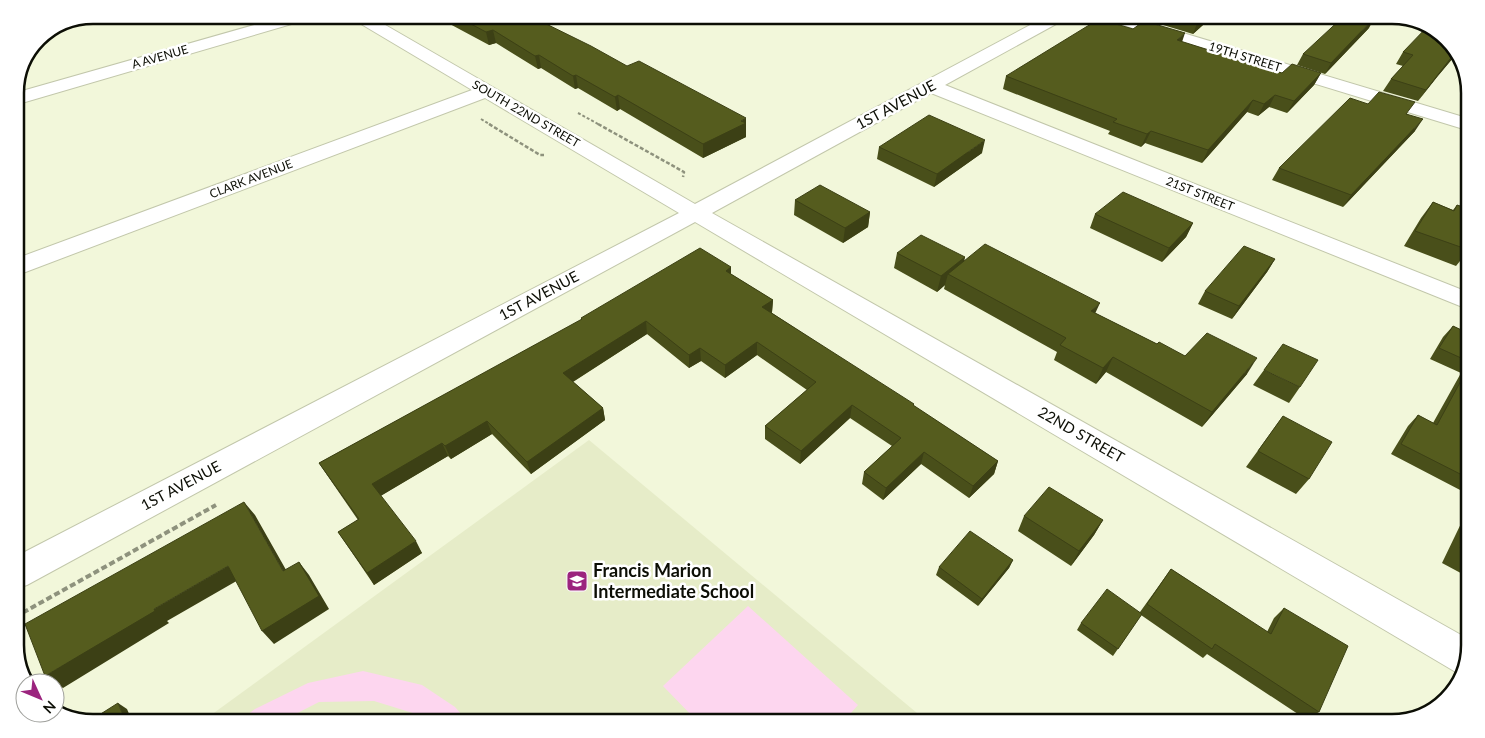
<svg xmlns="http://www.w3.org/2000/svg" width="1485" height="738" viewBox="0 0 1485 738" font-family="Lato,sans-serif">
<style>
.built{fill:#e6ecc8}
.green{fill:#fdd6ef}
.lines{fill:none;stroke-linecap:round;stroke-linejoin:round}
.street-casing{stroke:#c2c7ab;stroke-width:2}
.path-far2{stroke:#8e927d;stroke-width:2;stroke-dasharray:3 2;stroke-linecap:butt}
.path-far1{stroke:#8e927d;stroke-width:2.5;stroke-dasharray:4 2;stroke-linecap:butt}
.path{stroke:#8e927d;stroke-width:4;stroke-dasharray:6 3;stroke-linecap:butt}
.street{fill:#fff;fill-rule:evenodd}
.wall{fill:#494f1a}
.shaded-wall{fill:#3c4015}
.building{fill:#555c1e;stroke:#3c4015}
.labels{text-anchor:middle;stroke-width:5;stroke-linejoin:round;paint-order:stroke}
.far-street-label{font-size:12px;fill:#0c0e05;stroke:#fff}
.street-label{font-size:15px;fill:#0c0e05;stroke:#fff}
.near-poi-label{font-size:18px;font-weight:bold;fill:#0c0e05;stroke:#fff;text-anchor:start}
.rim{fill:none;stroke:#0c0e05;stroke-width:2.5}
</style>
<rect width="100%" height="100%" fill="#f2f7da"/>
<!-- built -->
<path class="built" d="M589,440L929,723H200Z"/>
<!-- green -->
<path class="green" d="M748,606L858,705L842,723H699L663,686Z
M363,671L422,685L455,707L469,723H427L416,714L374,701L319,702L278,723H236L255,709L308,683Z"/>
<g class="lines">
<!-- street casing -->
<g class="street-casing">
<path id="street" d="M289,15H314L312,18L15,105V93Z
M349,15H368L695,204L1049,15H1069L1067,18L945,85L1470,293V310L931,93L712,213L1470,640L1463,674L1454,671L695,222L27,585L15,589V557L679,213L485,98L15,276V259L472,90L351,18Z
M1098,15H1123L1470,119V131L1100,18Z"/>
</g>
<!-- path-far2 -->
<path class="path-far2" d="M578,113L600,125
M481,119L491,125"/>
<!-- path-far1 -->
<path class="path-far1" d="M489,124L540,155H544
M598,124L684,172L683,177"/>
<!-- path -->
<path class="path" d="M15,617L216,505"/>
<!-- street -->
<use href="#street" class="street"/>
</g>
<!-- wall -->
<path class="wall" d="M433,15H532L533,17L746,132V137L703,158L620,109L617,111L578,88L575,89L541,68L538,69L496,43L489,45Z
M1156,15H1207L1203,25L1193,34L1153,22Z
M1369,28L1325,74L1297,65L1303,54Z
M1133,29L1182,42L1282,73H1321L1314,85L1287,113L1269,107L1258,116L1247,112L1202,163L1145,143L1141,147L1108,134L1110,131L1003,89L1006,76Z
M1457,50L1458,52L1437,77L1418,101L1383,91L1391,79L1403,66L1396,64L1403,52Z
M1368,104L1408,114L1415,131L1343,207L1272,180L1279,168Z
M879,147L982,153L934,187L877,159Z
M795,200L870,212L868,227L843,243L794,215Z
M1433,202L1453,210L1457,205L1469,250L1456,266L1404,246L1421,218Z
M1095,214L1193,223L1186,237L1162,262L1090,228Z
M897,253L965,257L964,261L1095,313L1157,344L1185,356L1247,374L1202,427L1106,372L1096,384L1054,360L1057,352L944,289L945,285L937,292L894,268Z
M1275,259L1267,272L1232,319L1198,304L1205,291Z
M731,267V274L773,300L772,312V313L998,461L994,474L969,498L921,464L883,500L862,484L864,472L892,446L850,418L800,464L765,439V426L807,390L757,355L725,378L701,361L689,368L647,334L573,382L603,408L605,420L531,474L492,434L451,459L448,456L380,496L422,553L374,585L338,532L358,520L327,475L319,463L581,320V318Z
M1453,326L1470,334V484L1462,491L1391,454L1408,426L1418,415L1433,423L1461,373L1430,359L1443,337Z
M1264,370L1300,387L1289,403L1253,385Z
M1283,416L1309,479L1296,494L1246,467Z
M1470,507V578L1442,563L1468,509Z
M1024,516L1103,520L1094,535L1071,566L1018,531Z
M1013,560L1009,568L978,606L936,575L939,567Z
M1171,569L1267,632L1274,618L1284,608L1319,712L1307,720L1207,654L1203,658L1141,615L1113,656L1077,630L1081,623L1140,612Z"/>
<!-- shaded-wall -->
<path class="shaded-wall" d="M1205,15H1207L1203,25L1193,34L1198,21Z
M1375,17L1369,28L1325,74L1331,63Z
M493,30L496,43L489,45L486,32Z
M1185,33L1181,45L1177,40Z
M1457,50L1458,52L1437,77L1418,101L1426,90Z
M539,55L541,68L538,69L535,56Z
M1321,73L1314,85L1287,113L1294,101Z
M576,75L578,88L575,89L573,76Z
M618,95L620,109L617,111L615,97Z
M1275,95L1269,107L1258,116L1264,104Z
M1253,100L1247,112L1202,163L1208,150Z
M746,118V137L703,158V144Z
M1423,119L1415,131L1343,207L1351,195Z
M1151,131L1145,143L1141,147L1147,134Z
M985,140L982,153L934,187L937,174Z
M870,212L868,227L843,243L845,228Z
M1193,223L1186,237L1162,262L1169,248Z
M965,257L961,272L948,274L945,285L937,292L941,276Z
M1275,259L1267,272L1232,319L1239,306Z
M731,267V280L726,271Z
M773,300L772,312L762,320V307Z
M1100,303L1093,318L1091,311Z
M646,321L647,334L566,386L563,373Z
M757,342V355L725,378V365Z
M700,348L701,361L689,368V355Z
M1113,357L1106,372L1096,384L1103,368Z
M1257,358L1247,374L1202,427L1212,412Z
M852,405L850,418L800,464L801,451Z
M603,408L605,420L531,474L527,462Z
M487,421L492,434L451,459L445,446Z
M442,443L448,456L379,497L372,484Z
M924,452L921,464L883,500L886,488Z
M998,461L994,474L969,498L973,486Z
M244,502L255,515L294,584L283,571Z
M1103,520L1094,535L1071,566L1079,551Z
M416,541L422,553L374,585L367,573Z
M1013,560L1009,568L978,606L982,599Z
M299,562L309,575L329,609L274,644L262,631Z
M228,566L240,579L167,621L169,623L63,688L45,676L154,609Z
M118,703L127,709L133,723H126Z"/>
<!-- building -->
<path class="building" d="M454,15H528L591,46L627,66L639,61L746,118L741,121L746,123L703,144L618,95L615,97L576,75L573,76L539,55L535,56L493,30L486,32Z
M1179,15H1205L1198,21Z
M1345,15H1373L1375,17L1331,63L1303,54Z
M1099,19L1133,29L1144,21L1185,33L1177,40L1282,73L1292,64L1321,73L1294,101L1275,95L1264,104L1253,100L1208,150L1151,131L1147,134L1113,122L1117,119L1006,76Z
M1429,25L1457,50L1426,90L1391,79L1413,55L1403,52Z
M1379,92L1415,102L1406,114L1423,119L1351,195L1279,168L1350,98L1368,104Z
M929,115L985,140L937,174L879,147Z
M820,185L870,212L845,228L795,200Z
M1123,192L1193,223L1169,248L1095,214Z
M1433,202L1454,211L1457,205L1470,209V249L1469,250L1415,231Z
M921,235L965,257L941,276L897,253Z
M985,244L1100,303L1091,311L1157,344L1159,342L1185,356L1207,333L1257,358L1212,412L1113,357L1103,368L1060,345L1066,338L948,274Z
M1244,246L1275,259L1239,306L1205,291Z
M700,248L731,267L726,271L773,300L762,307L914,404L913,405L998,461L973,486L924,452L886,488L864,472L901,438L852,405L801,451L765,426L816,382L757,342L725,365L700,348L689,355L646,321L563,373L603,408L527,462L487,421L445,446L442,443L372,484L416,541L367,573L338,532L359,519L319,463L582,319L581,318Z
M1453,326L1470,334V362L1439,348Z
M1283,344L1318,360L1300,387L1264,370Z
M1470,364V479L1401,444L1418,415L1437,425Z
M1283,416L1332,442L1309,479L1258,451Z
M1049,487L1103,520L1079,551L1024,516Z
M244,502L283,571L299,562L319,596L262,631L228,566L154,609L155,611L45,676L25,624Z
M1470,527V554L1460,548Z
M970,531L1013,560L982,599L939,567Z
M1171,569L1271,634L1284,608L1348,646L1319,712L1215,644L1212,649L1147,604Z
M1107,589L1142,614L1118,649L1081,623Z
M118,703L126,723H93L88,722Z"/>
<!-- icons -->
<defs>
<g id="school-square" transform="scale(1.125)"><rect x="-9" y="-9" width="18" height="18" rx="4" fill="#9b247e" stroke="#fff"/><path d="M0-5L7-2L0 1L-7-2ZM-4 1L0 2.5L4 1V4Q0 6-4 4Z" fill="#fff"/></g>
</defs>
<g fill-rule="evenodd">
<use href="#school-square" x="577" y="581"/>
</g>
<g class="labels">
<!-- far-street labels -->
<g class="far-street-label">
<text transform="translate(160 57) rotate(-16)" y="4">A AVENUE</text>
<text transform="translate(1245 57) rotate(17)" y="4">19TH STREET</text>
<text transform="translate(526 114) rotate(30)" y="4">SOUTH 22ND STREET</text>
<text transform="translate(251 179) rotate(-21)" y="4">CLARK AVENUE</text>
<text transform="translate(1200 194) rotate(22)" y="4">21ST STREET</text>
</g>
<!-- street labels -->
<g class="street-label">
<text transform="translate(896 105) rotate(-28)" y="5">1ST AVENUE</text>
<text transform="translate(539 296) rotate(-28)" y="5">1ST AVENUE</text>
<text transform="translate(1081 435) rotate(30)" y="5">22ND STREET</text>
<text transform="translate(181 486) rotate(-28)" y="5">1ST AVENUE</text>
</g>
<!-- near-poi labels -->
<g class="near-poi-label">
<text x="593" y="577">Francis Marion<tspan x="593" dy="21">Intermediate School</tspan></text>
</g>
</g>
<!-- crop -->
<path d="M0 0H1485V738H0ZM93 24H1392A69 69 0 0 1 1461 93V645A69 69 0 0 1 1392 714H93A69 69 0 0 1 24 645V93A69 69 0 0 1 93 24Z" fill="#fff" fill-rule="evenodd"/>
<path class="rim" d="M93 24H1392A69 69 0 0 1 1461 93V645A69 69 0 0 1 1392 714H93A69 69 0 0 1 24 645V93A69 69 0 0 1 93 24Z"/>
<!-- north arrow -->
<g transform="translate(40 698) rotate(134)"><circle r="24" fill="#ffffff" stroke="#9e9f9b"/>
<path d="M0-4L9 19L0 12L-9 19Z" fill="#9b247e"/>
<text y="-8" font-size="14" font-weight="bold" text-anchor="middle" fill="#0c0e05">N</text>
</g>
</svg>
